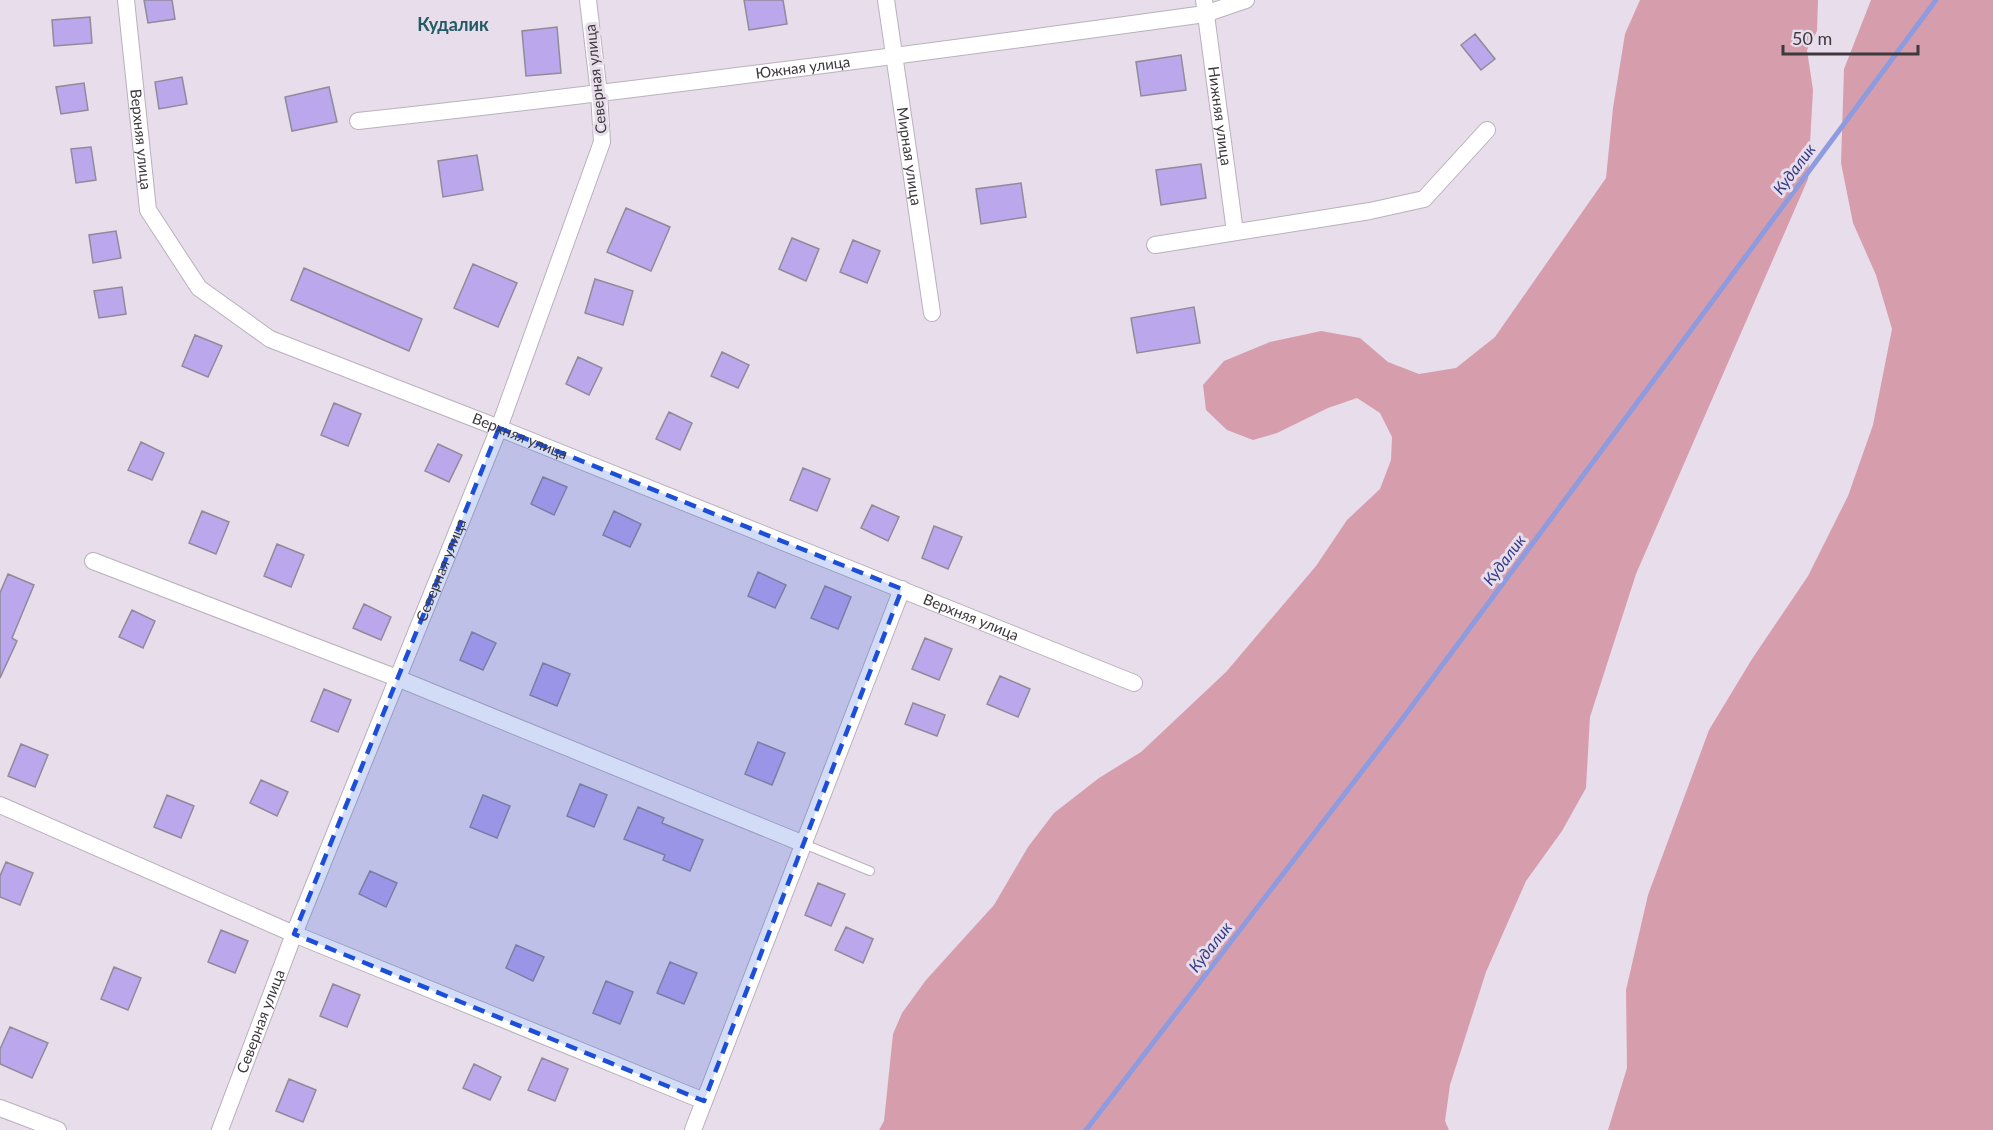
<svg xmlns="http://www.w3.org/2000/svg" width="1993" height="1130" viewBox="0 0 1993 1130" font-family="Lato,sans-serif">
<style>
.green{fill:#d69eac}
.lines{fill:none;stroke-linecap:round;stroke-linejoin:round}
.stream{stroke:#8e9bde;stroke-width:5}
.building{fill:#baa7ec;stroke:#8f8b9a;stroke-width:1.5}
.lane-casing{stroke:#bab0bd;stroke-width:10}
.street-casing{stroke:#bab0bd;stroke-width:18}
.lane{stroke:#fff;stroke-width:8}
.street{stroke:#fff;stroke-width:16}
.marked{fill:#1d4ed8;fill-opacity:0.2;stroke:#1d4ed8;stroke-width:4.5;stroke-dasharray:12 8;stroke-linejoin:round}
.labels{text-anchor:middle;stroke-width:6;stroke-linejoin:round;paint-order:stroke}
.street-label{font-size:15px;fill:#3e393f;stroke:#e8ddeb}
.water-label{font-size:16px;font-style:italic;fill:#323987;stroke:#e8ddeb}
.quarter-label{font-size:18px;font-weight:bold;fill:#215a62;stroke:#e8ddeb}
</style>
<rect width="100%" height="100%" fill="#e8ddeb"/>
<!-- green -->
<path class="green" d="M1640,0H1818L1817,31L1807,50L1813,90L1808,179L1636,574L1590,717L1586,788L1562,831L1526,881L1486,972L1450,1085L1445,1121L1449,1130H879L884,1121L893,1034L902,1013L926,980L994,905L1028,847L1054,813L1099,778L1141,752L1226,672L1316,566L1347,520L1380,489L1391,460L1392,437L1380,413L1357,398L1328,408L1277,433L1253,440L1227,430L1206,410L1203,385L1224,361L1270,342L1321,331L1360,338L1388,362L1419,374L1456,368L1495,337L1606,178L1613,108L1625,34Z
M1871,0H1993V1130H1608L1627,1068L1626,990L1648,895L1709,730L1752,659L1808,576L1848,496L1873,425L1892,329L1876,275L1853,223L1841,163L1844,69Z"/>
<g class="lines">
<!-- stream -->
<path class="stream" d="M1086,1130L1403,718L1936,0"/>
</g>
<!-- building -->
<path class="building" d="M144,0H172L175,19L148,23Z
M744,0H783L787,24L749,30Z
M90,17L92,43L54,46L52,20Z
M557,27L561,73L526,76L522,31Z
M1475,34L1495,59L1481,70L1461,45Z
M1181,55L1186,90L1141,96L1136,62Z
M182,77L187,104L159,109L155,82Z
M84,83L88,110L61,114L56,87Z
M329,87L337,122L292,131L285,97Z
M91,147L96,180L76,183L71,149Z
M477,155L483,190L443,197L438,161Z
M1201,164L1206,198L1161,205L1156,170Z
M1021,183L1026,217L981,224L976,189Z
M626,208L670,227L651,271L607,252Z
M116,231L121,258L93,263L89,235Z
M792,238L819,249L806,281L779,269Z
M853,240L880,251L867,283L840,272Z
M473,264L517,283L498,327L454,308Z
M304,268L422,319L409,351L291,300Z
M595,279L633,291L623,325L585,313Z
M122,287L126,314L99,318L94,291Z
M1194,307L1200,343L1137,353L1131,318Z
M195,335L222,346L208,377L182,366Z
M722,352L749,365L738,388L711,376Z
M578,357L602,368L589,395L566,384Z
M334,403L361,414L348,446L321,435Z
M669,412L692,423L680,450L656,439Z
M141,442L164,453L152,480L128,470Z
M438,444L462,455L449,482L425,471Z
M803,468L830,479L817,511L790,500Z
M543,477L567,487L554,515L531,504Z
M872,505L899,517L888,541L861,528Z
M202,511L229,522L216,554L189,543Z
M614,511L641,524L630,547L603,535Z
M934,526L962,537L948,569L922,558Z
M277,544L304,555L291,587L264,576Z
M758,572L786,585L775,608L748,596Z
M8,574L34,585L12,638L17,641L0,678V593Z
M825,586L851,597L838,629L811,618Z
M364,604L391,617L381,640L353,628Z
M132,610L155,621L143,648L119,637Z
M472,632L496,643L483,670L460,660Z
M925,638L952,649L939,680L912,669Z
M543,663L570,674L557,706L530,695Z
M1000,676L1030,689L1018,717L987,704Z
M324,689L351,700L338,732L311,721Z
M913,703L945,715L937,736L905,724Z
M758,742L785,753L772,785L745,774Z
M21,744L48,755L35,787L8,776Z
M261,780L288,792L277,816L250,803Z
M580,784L607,795L594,827L567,816Z
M167,795L194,806L181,838L154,827Z
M483,795L510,806L497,838L470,827Z
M638,807L664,818L662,823L703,840L690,871L663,860L665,855L624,839Z
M6,862L33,873L20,905L0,897V876Z
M370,871L397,883L386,907L359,894Z
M818,883L845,894L831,926L805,915Z
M846,927L873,939L863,963L835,950Z
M221,930L248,941L235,973L208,962Z
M516,945L544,957L533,981L506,968Z
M670,962L697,973L684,1004L657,993Z
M114,967L141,978L128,1010L101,999Z
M606,981L633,992L620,1024L593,1013Z
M333,984L360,995L347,1027L320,1016Z
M10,1027L48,1043L32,1078L0,1064V1049Z
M542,1058L568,1069L555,1101L528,1090Z
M474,1064L501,1077L490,1100L463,1088Z
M289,1079L316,1090L303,1122L276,1111Z"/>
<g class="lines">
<!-- lane casing -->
<g class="lane-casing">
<path id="lane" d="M804,844L870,871"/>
</g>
<!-- street casing -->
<g class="street-casing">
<g id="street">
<path id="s1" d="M126,0L148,210L199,288L270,339L499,428L1134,683"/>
<path id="s2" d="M886,0L932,313"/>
<path id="s3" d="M1204,0L1235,232"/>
<path id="s4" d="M358,121C641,90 923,53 1205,14L1246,0"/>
<path d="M1155,245L1370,211L1424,199L1487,130"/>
<path d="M93,561L397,678L804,844"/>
<path d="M0,805L294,934L704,1101"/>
<path d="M0,1108L58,1130"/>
<path id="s5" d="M220,1130L294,934L499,428L602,142L599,94L588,0"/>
<path d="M693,1130L902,589"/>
</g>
</g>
<!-- lane -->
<use href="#lane" class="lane"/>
<!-- street -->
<use href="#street" class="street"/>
</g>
<!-- marked area -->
<path class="marked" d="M499,428L902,589L704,1101L294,934Z"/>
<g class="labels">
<!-- street labels -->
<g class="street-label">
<text dy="5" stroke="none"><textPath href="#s4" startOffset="448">Южная улица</textPath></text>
<text transform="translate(596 79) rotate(-96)" y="5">Северная улица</text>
<text dy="5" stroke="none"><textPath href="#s3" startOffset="117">Нижняя улица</textPath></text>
<text dy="5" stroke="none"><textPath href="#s1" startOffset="140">Верхняя улица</textPath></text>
<text dy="5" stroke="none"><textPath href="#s2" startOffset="158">Мирная улица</textPath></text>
<text dy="5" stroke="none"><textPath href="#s1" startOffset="660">Верхняя улица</textPath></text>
<text dy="5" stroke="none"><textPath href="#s5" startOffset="602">Северная улица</textPath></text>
<text dy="5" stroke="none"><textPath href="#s1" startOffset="1146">Верхняя улица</textPath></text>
<text dy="5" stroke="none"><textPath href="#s5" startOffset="116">Северная улица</textPath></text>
</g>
<!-- water labels -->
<g class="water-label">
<text transform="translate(1794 169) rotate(-53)" y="6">Кудалик</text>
<text transform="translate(1504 560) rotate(-53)" y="6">Кудалик</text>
<text transform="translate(1210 947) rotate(-52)" y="6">Кудалик</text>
</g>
<!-- quarter labels -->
<g class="quarter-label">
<text x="453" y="31">Кудалик</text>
</g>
</g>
<!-- scale -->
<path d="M1783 45v9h135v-9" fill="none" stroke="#3e393f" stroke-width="3"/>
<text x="1792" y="45" font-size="18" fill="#3e393f" stroke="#e8ddeb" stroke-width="4.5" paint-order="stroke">50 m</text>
</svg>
